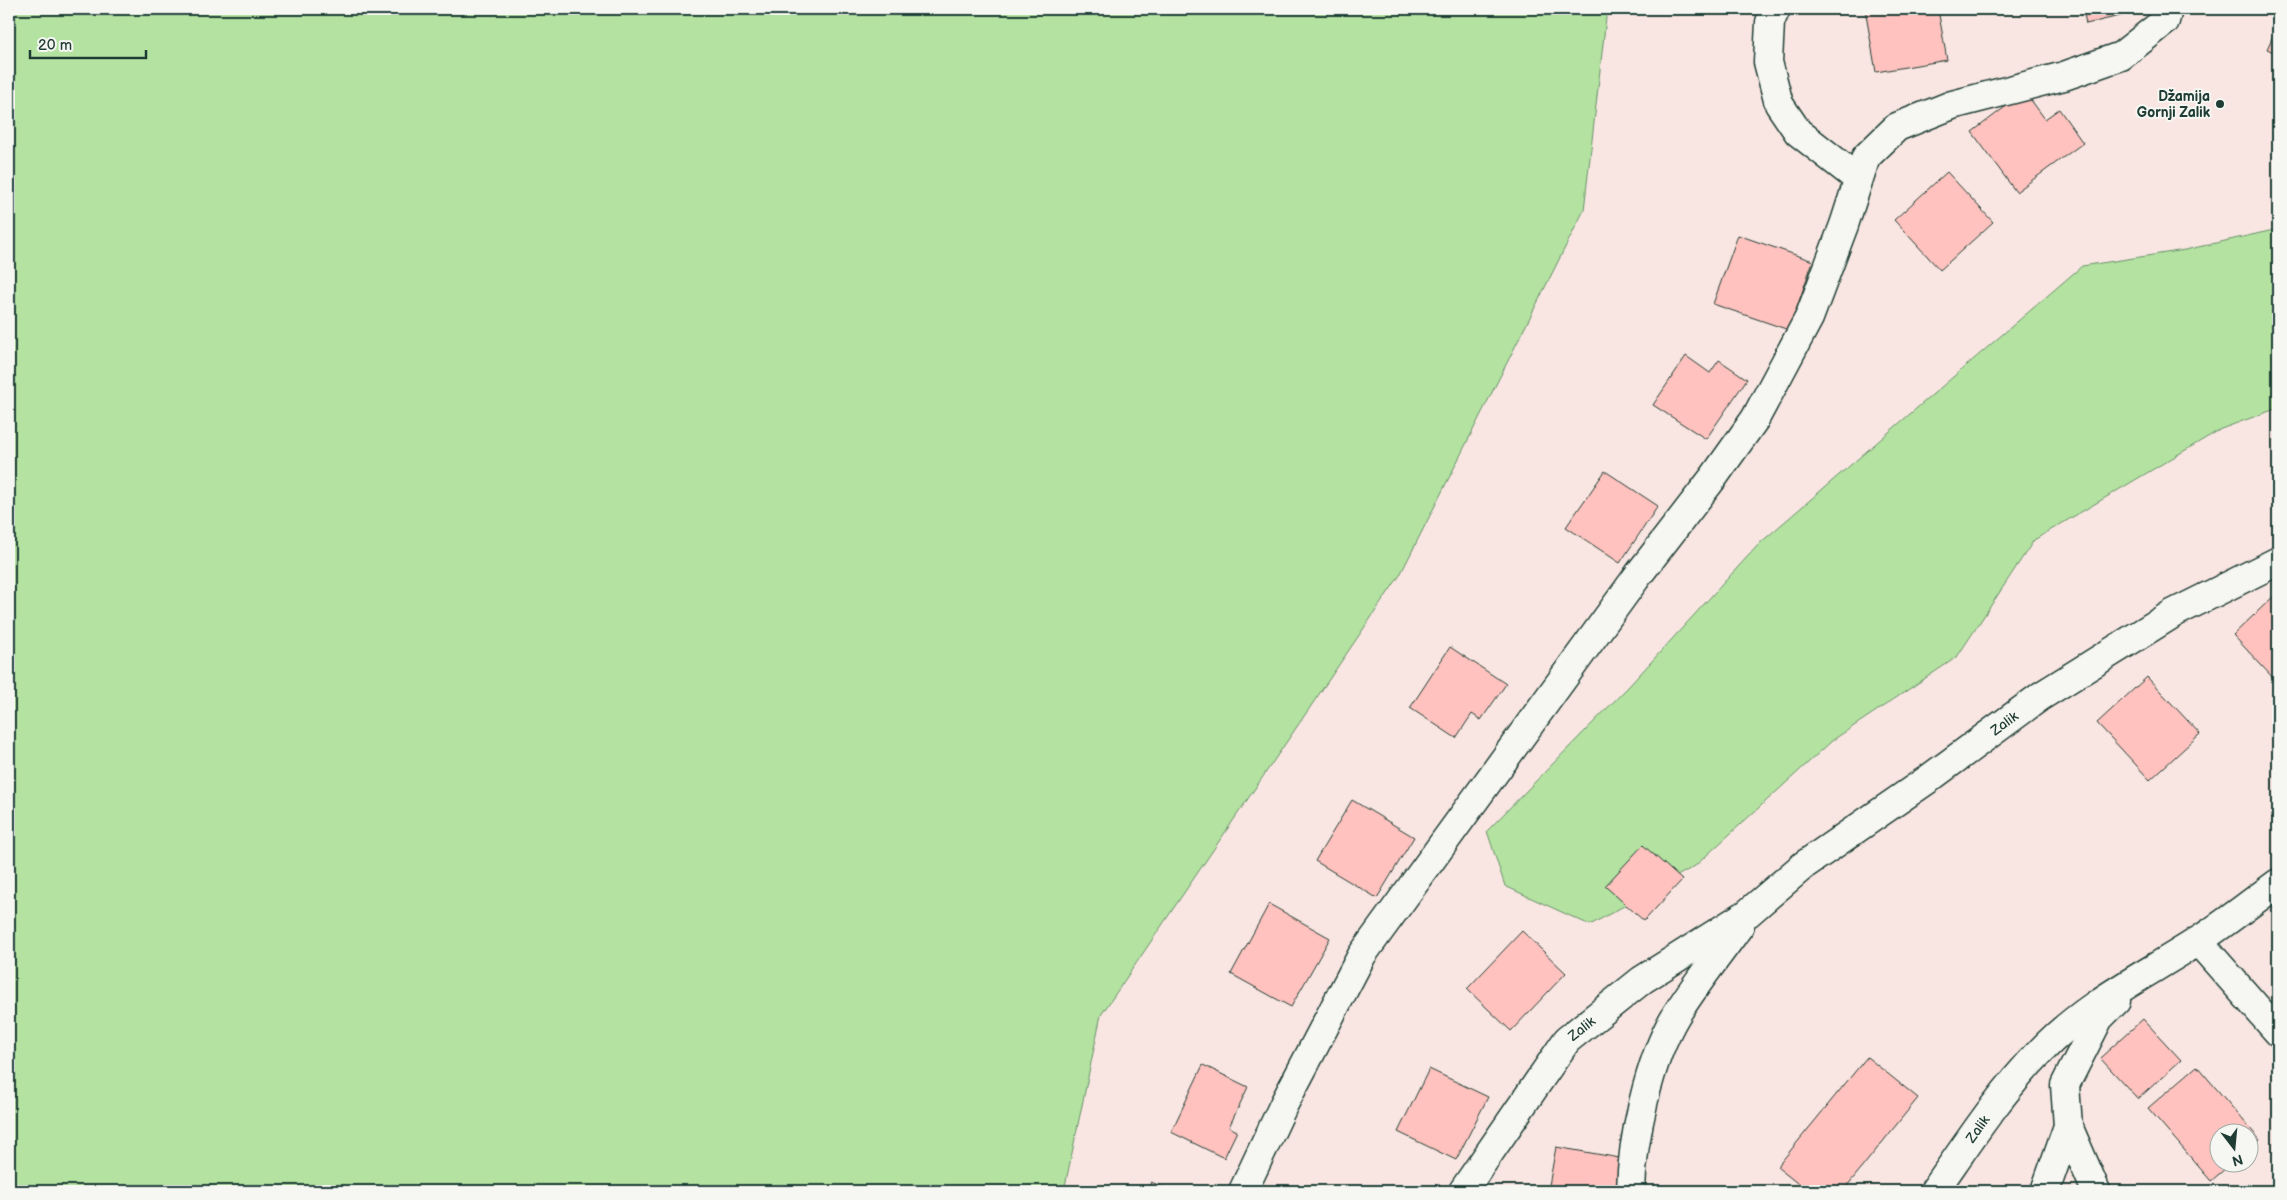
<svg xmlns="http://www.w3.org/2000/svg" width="2287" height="1200" viewBox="0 0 2287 1200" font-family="'Balsamiq Sans',sans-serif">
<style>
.green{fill:#b3e2a1;stroke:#69906a}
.building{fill:#ffc2be;stroke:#1f3d34}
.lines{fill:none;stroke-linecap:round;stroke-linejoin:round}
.minor-casing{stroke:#1f3d34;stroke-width:31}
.minor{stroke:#f6f6f2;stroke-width:28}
.poi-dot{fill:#1f3d34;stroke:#f6f6f2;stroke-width:2}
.labels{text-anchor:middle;stroke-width:4;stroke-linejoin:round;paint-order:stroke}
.poi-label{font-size:14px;font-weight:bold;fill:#1f3d34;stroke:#f6f6f2;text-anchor:end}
.street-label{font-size:14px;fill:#1f3d34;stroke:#f6f6f2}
</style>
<rect width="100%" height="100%" fill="#f9e6e2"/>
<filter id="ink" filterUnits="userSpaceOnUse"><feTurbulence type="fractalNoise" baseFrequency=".02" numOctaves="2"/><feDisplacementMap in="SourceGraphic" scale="10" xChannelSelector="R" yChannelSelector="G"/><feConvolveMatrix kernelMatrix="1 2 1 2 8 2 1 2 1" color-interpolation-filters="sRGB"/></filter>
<g filter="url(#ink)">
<!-- green -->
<path class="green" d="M9,9H1607L1584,210L1400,575L1101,1015L1064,1191H9Z
M2278,229V408L2221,429L2034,540L1957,657L1833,740L1695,866L1590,925L1505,886L1487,831L1630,685L1760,543L2082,266L2185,250Z"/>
<!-- building -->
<path class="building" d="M1865,9H1938L1947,60L1876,72Z
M2083,9H2140L2141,11L2086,24Z
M2278,25V54L2267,49Z
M2025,92L2045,119L2059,109L2083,143L2016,192L1972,132Z
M1947,172L1993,222L1940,270L1894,220Z
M1738,235L1813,261L1789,330L1713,304Z
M1686,356L1710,373L1719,360L1747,379L1706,439L1653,405Z
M1605,471L1658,506L1620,563L1566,527Z
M2278,592V679L2276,681L2233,635Z
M1450,647L1506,684L1481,720L1472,714L1456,738L1410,708Z
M2147,677L2200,734L2150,780L2097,723Z
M1352,800L1414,837L1377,898L1315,861Z
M1643,845L1682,880L1644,921L1605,886Z
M1269,904L1330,938L1291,1007L1231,974Z
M1522,931L1566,973L1511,1031L1467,989Z
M2143,1019L2181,1060L2138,1099L2100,1058Z
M1867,1057L1918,1098L1843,1191H1807L1777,1167Z
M1203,1065L1248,1087L1229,1127L1237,1131L1224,1158L1171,1132Z
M2197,1066L2260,1140L2250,1149V1132H2220V1162H2233L2211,1181L2148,1108Z
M1429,1069L1488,1097L1456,1160L1398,1132Z
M1556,1147L1626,1159L1621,1191H1548Z
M1151,1182L1173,1191H1147Z"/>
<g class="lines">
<!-- minor casing -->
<g class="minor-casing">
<g id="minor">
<path d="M1776,9L1770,22L1768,62L1779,104L1798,132L1858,179"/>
<path d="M2198,941L2278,1032"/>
<path d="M2068,1126L2096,1191"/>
<path d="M1243,1191L1284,1104L1362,955L1639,574L1713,478L1755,419L1809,318L1844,225L1866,157L1897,127L1952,105L2064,76L2121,56L2165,21L2168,9"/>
<path id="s1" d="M1463,1191L1567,1040L1642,980L1748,913L1804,865L1927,780L2041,696L2174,613L2278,561"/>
<path d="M1631,1191C1632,1139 1649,1060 1676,1015C1695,984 1719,955 1740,925"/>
<path id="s2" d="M1934,1191C1967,1144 2000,1093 2040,1052C2085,1004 2144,976 2198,941C2226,923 2252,902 2278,883"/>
<path d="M2045,1191L2068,1126L2065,1085L2099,1018L2116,1001"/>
</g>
</g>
<!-- minor -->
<use href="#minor" class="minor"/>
</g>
</g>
<!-- markers -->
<circle class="poi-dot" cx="2220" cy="104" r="5"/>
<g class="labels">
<!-- poi labels -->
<g class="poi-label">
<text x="2210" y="101">Džamija<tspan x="2210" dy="16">Gornji Zalik</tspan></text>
</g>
<!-- street labels -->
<g class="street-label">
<text dy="5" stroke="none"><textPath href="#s1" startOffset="724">Zalik</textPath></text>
<text dy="5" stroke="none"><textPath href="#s1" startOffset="202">Zalik</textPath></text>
<text dy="5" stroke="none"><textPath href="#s2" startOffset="76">Zalik</textPath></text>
</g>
</g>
<!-- margin -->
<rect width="2287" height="1200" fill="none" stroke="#f6f6f2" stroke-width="30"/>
<rect x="15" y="15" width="2257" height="1170" fill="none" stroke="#1f3d34" stroke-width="2" filter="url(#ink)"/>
<!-- north arrow -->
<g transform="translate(2234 1148) rotate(164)"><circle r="24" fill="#f6f6f2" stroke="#a0aca6"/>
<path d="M0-4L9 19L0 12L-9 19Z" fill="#1f3d34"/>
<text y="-8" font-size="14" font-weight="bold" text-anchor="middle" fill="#1f3d34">N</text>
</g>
<!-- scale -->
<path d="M30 50v8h116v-8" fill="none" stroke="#1f3d34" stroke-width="2.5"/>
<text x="38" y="50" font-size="15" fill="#1f3d34" stroke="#f6f6f2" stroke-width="4" paint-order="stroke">20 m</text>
</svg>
